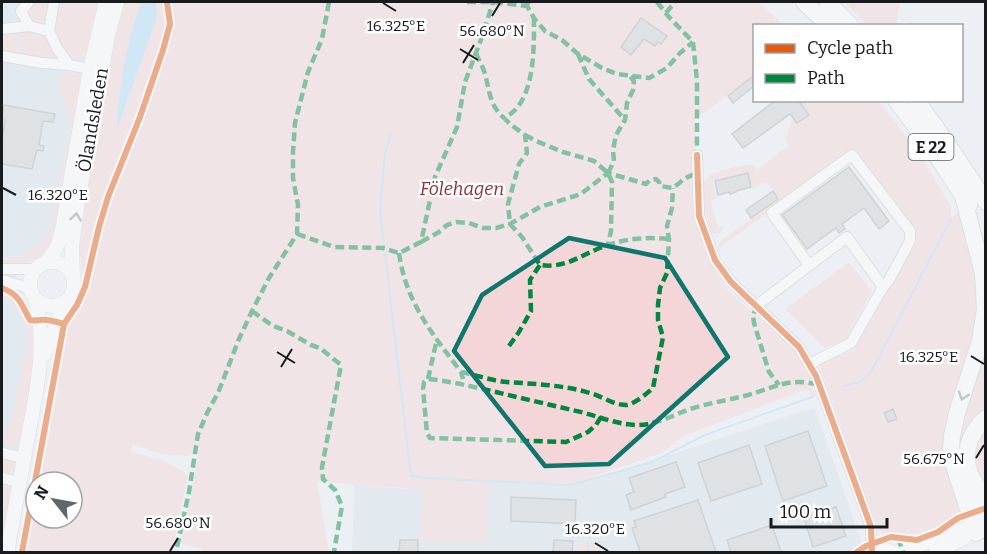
<svg xmlns="http://www.w3.org/2000/svg" width="987" height="554" viewBox="0 0 987 554" font-family="Bitter,serif">
<style>
.built{fill:#d7e2e9}
.green{fill:#f5d6d8}
.water{fill:#aedcf6}
.lines{fill:none;stroke-linecap:round;stroke-linejoin:round}
.stream{stroke:#aedcf6;stroke-width:2}
.building{fill:#cdd0d2;stroke:#aaadb0;stroke-width:1.5}
.minor-casing{stroke:#c6c9cc;stroke-width:12}
.major-casing{stroke:#c6c9cc;stroke-width:15}
.highway-casing{stroke:#c6c9cc;stroke-width:18}
.path{stroke:#d9dbdb;stroke-width:1.5;stroke-dasharray:3 4.5;stroke-linecap:butt}
.minor{stroke:#fcfdfd;stroke-width:10}
.major{stroke:#fcfdfd;stroke-width:14}
.highway{stroke:#fcfdfd;stroke-width:16}
.quiet{stroke:#00873e;stroke-width:4.5;stroke-dasharray:9 4.5;stroke-linecap:butt}
.cycleway-casing{stroke:#fff;stroke-width:10}
.cycleway{stroke:#e8590c;stroke-width:6}
.oneway{stroke:#959798}
.marked{fill:none;stroke:#0f766e;stroke-width:4.5;stroke-linejoin:round}
.ticks{fill:none;stroke:#181b1d;stroke-width:2}
.labels{text-anchor:middle;stroke-width:5;stroke-linejoin:round;paint-order:stroke}
.shield{fill:#fff;stroke:#5d5f61;stroke-width:1.5}
.shield-label{font-size:16px;font-weight:bold;fill:#181b1d}
.street-label{font-size:18px;fill:#181b1d;stroke:#fff}
.park-label{font-size:18px;font-style:italic;fill:#902d36;stroke:#fff}
.ticks-label{font-size:15px;text-anchor:middle;fill:#181b1d;stroke:#fff;stroke-width:5;stroke-linejoin:round;paint-order:stroke}
</style>
<rect width="100%" height="100%" fill="#ecf0f4"/>
<!-- built -->
<path class="built" d="M2,2H101L59,225L39,258L29,262L17,264L13,296L21,304L29,321L32,323L37,324L34,368L2,549Z
M815,407L865,552H352L354,485L410,489L412,476L586,482Z"/>
<!-- green -->
<path class="green" d="M36,2H47L43,25L33,22L27,14V10Z
M61,2H101C98,14 93,47 83,54C79,58 74,57 69,57C54,36 53,33 58,8H61Z
M122,2H758L784,25L754,26V75L695,120V218L703,245L715,271L728,290L745,306L778,333L792,347L804,364L812,378L806,381L812,387L817,396L812,397L808,390L802,391L684,436L660,454L592,477V480C562,490 521,483 489,481L487,541L420,542L423,489L354,485L317,481L329,552H202V549L180,544L193,486L199,446L187,456L161,454L133,445L130,451C151,457 171,461 188,475L172,552H27L36,493V518H72V482H38L46,427L67,327L81,305L88,290L83,277L79,249L83,205L113,39Z
M844,2H900L896,25H867Z
M15,31C29,31 43,31 50,45C53,51 55,53 54,59L25,54Z
M13,33L21,53L2,50V35Z
M66,72L78,75L82,78L55,238C41,262 27,264 2,265V259L19,258L40,245L51,229L69,131C69,126 70,121 69,116C67,104 51,80 66,72Z
M798,101H879L895,121L930,170L951,207V218L958,213L969,239L976,264L977,327L952,408L963,513L954,517L937,530L916,538L899,535L884,537L874,518L819,364L854,350L916,236L853,151L740,233L723,245L719,251L718,246L722,240L778,199L772,188L765,182L753,189L748,173L713,182L717,198L711,201L718,228L724,227V229C720,233 717,235 712,233C707,220 701,199 703,185C704,180 708,176 712,174C719,171 742,164 750,165C754,165 754,166 757,170L789,145L784,138L788,132L792,117L797,123L808,115Z
M849,262L872,291L847,337L844,341L824,348L785,309Z
M2,291C8,293 14,296 19,302C25,310 25,323 37,324L34,368L20,443L17,446L10,447L4,442L7,423L12,424L24,355L28,354L29,334L14,306L11,302L2,300Z
M985,338V410L957,463L960,421Z
M985,425V487L974,467L978,434Z
M2,457C7,459 14,460 16,467C12,472 7,474 2,473Z
M2,485L9,489L11,497L2,549Z
M580,544H600V552H580Z"/>
<!-- water -->
<path class="water" d="M143,2H155L157,17L116,132C119,96 126,32 143,2Z"/>
<g class="lines">
<!-- stream -->
<path class="stream" d="M384,245L380,209L385,154L390,135
M385,253L410,468L412,476L425,478L571,485L652,462L705,435L812,397
M843,386L859,382L870,374L951,219
M588,552V543"/>
</g>
<!-- building -->
<path class="building" d="M641,18L667,36L661,44L658,42L655,46L644,39L631,55L621,47Z
M754,75V86L733,103L728,96Z
M776,100H798L809,115L797,123L790,114L743,148L732,134Z
M4,105L55,114L53,122L43,121L39,145L44,146L43,151L37,150L32,169L2,164V141L5,119L2,118Z
M849,167L889,221L879,229L864,208L842,224L845,229L839,233L836,228L807,249L782,215Z
M748,173L751,187L736,191V192L730,194L729,192L718,195L715,181Z
M773,191L778,199L751,218L746,210Z
M893,409L897,419L888,422L884,413Z
M808,431L827,486L783,501L765,446Z
M749,445L762,484L711,501L698,463Z
M676,462L685,487L665,494L666,497L631,510L626,495L634,492L629,478Z
M511,497L576,500L575,524L511,521Z
M698,500L716,552H640L632,528L636,527L634,521Z
M836,507L846,536L813,547L804,518Z
M772,525L781,552H731L727,540Z
M400,540H418V552H399Z
M554,540L573,541L572,552H553Z"/>
<g class="lines">
<!-- minor casing -->
<g class="minor-casing">
<path id="minor" d="M29,2L21,11L29,26
M54,2L49,31L57,48L69,65
M2,29L29,26L49,31
M2,56L42,63L69,65L96,70
M697,155L699,216L715,260L731,282L799,347L816,376L871,527L872,552
M809,265L772,213L852,155L910,231V241L889,280L883,287
M2,269H36
M2,280L22,286L31,291
M757,305L847,237L883,287L851,343L809,364
M2,453L24,458
M2,478L20,482"/>
</g>
<!-- major casing -->
<g class="major-casing">
<path id="major" d="M30 284a22 22 0 1 1 44 0a22 22 0 1 1-44 0Z
M47,262L57,247L62,230L90,69L106,2
M73,275L72,247L78,202L108,36L117,2
M45,354L64,303
M8,552L9,542C15,506 22,471 28,436C37,390 47,344 35,298
M874,552L882,549L892,552
M898,552L983,523
M936,552L964,538"/>
</g>
<!-- highway casing -->
<g class="highway-casing">
<path id="highway" d="M804,2L829,26
M827,2L851,26
M896,100L933,150L969,205
M916,100L942,136L986,202
M963,196L983,273L985,309L980,341L957,413L952,436L951,449L953,463L976,533
M986,418C962,439 959,474 986,494
M973,484L985,530"/>
</g>
<!-- path -->
<path class="path" d="M880,2L886,13L922,26
M9,18V12L10,7L14,4
M16,37L21,49"/>
<!-- minor -->
<use href="#minor" class="minor"/>
<!-- major -->
<use href="#major" class="major"/>
<!-- highway -->
<use href="#highway" class="highway"/>
<!-- quiet -->
<path class="quiet" d="M467,2H493L527,6
M528,2L527,6L534,18L545,31L562,40L578,54L602,68L617,74L649,78L667,68L680,53L693,42
M657,2L669,17L693,42L697,81V155
M666,13L675,2
M534,18C534,45 535,89 515,110C512,113 508,116 504,118L510,124L525,135L527,153L519,164L508,204L510,224L522,237L540,265C566,269 582,254 605,246C627,238 646,237 669,239
M476,53C478,59 482,65 484,71C490,89 488,104 504,118
M578,54L589,79L625,120
M525,135L536,141L563,152L594,161L608,173L612,182L611,231L608,244
M608,173L614,161L613,150L616,135L625,120L627,103L633,90L634,81L630,76
M297,234L334,247L383,248L399,253L421,242L435,177L457,127L465,82L482,37L493,2
M421,242L439,232L447,225L457,222L469,223L483,228H496L510,224L540,207L581,194L608,173L646,184L650,180L656,179L659,182L660,186L673,188C681,182 687,175 697,174
M399,253C406,303 432,333 461,372L463,379
M757,305L753,316L754,323L769,372L779,385
M252,311L273,326L287,331L311,345L320,348L341,365L322,467L323,479L335,490L342,506L334,552
M509,346L519,332L531,311L530,280L540,265
M461,372C476,375 493,381 507,382C535,384 563,385 590,393C602,396 613,405 626,405C635,404 646,394 653,388L663,337L658,320V305L660,288L667,273L669,239L667,226L672,208L673,188
M428,379L437,339
M601,417L596,425L588,432L566,442L430,438L427,433L423,389L424,382L428,379C451,381 473,387 496,392C525,399 555,406 585,413C602,418 620,425 638,425C656,425 673,415 690,409C709,403 729,400 748,395C776,387 789,377 819,385
M898,538L903,552
M177,547L189,492L198,434L208,411L218,393L239,339L252,311L269,278L297,234L298,205L293,178V152L295,123L308,72L322,39L329,2"/>
<!-- cycleway casing -->
<g class="cycleway-casing">
<path id="cycleway" d="M697,155L699,216L715,260L731,282L799,347L816,376L871,527L872,552
M2,288C20,295 21,304 30,320C34,321 37,320 40,320C48,319 57,322 64,324
M22,552L64,324L77,305L85,287L99,227L108,197L140,117L163,50L170,24L167,2
M857,552L866,546L891,537L917,540L938,532L958,518L986,508"/>
</g>
<!-- cycleway -->
<use href="#cycleway" class="cycleway"/>
</g>
<!-- one-way arrows -->
<defs><path id="oneway-chevron" d="M-2-3.5L2.5 0L-2 3.5" fill="none" stroke-width="1.6" stroke-linecap="round" stroke-linejoin="round" transform="scale(1.5)"/></defs>
<g class="oneway">
<use href="#oneway-chevron" transform="translate(76 217) rotate(-82)"/>
<use href="#oneway-chevron" transform="translate(963 396) rotate(108)"/>
</g>
<!-- marked area -->
<path d="M0 0H987V554H0ZM569,238L665,258L728,357L609,464L545,466L454,351L482,295Z" fill="#ecf0f4" fill-opacity=".55" fill-rule="evenodd"/>
<path class="marked" d="M569,238L665,258L728,357L609,464L545,466L454,351L482,295Z"/>
<!-- ticks -->
<path class="ticks" d="M383,3L396,11M492,16L500,3M460,49L478,60M463,63L474,45M3,188L16,195M277,352L295,363M971,356L984,364M281,367L292,349M976,458L984,445M595,543L608,551M170,551L178,538"/>
<g class="labels">
<!-- shield labels -->
<rect class="shield" x="908.5" y="134" width="45" height="26" rx="4.5"/>
<g class="shield-label">
<text x="931" y="153">E 22</text>
</g>
<!-- street labels -->
<g class="street-label">
<text transform="translate(93 120) rotate(-80)" y="6">Ölandsleden</text>
</g>
<!-- park labels -->
<g class="park-label">
<text x="462" y="195">Fölehagen</text>
</g>
</g>
<g class="ticks-label">
<text x="396" y="31">16.325°E</text>
<text x="492" y="36">56.680°N</text>
<text x="58" y="200">16.320°E</text>
<text x="929" y="362">16.325°E</text>
<text x="934" y="464">56.675°N</text>
<text x="178" y="528">56.680°N</text>
<text x="595" y="534">16.320°E</text>
</g>
<!-- border -->
<rect width="987" height="554" fill="none" stroke="#181b1d" stroke-width="6"/>
<!-- legend -->
<rect x="753" y="24" width="210" height="78" fill="#ffffff" stroke="#a3a4a5" stroke-width="1.5"/>
<rect x="765" y="44" width="30" height="9" fill="#e8590c" stroke="#a3a4a5" stroke-width="1.5"/>
<text x="807" y="54" font-size="18" fill="#181b1d">Cycle path</text>
<rect x="765" y="74" width="30" height="9" fill="#00873e" stroke="#a3a4a5" stroke-width="1.5"/>
<text x="807" y="84" font-size="18" fill="#181b1d">Path</text>
<!-- north arrow -->
<g transform="translate(54 500) rotate(301)"><circle r="28" fill="#ffffff" stroke="#a3a4a5" stroke-width="1.5"/>
<path d="M0-4.5L10 22L0 15L-10 22Z" fill="#626668"/>
<text y="-9" font-size="16" font-weight="bold" text-anchor="middle" fill="#181b1d">N</text>
</g>
<!-- scale -->
<path d="M771 518v9h116v-9" fill="none" stroke="#181b1d" stroke-width="3"/>
<text x="780" y="518" font-size="18" fill="#181b1d" stroke="#ffffff" stroke-width="4.5" paint-order="stroke">100 m</text>
</svg>
